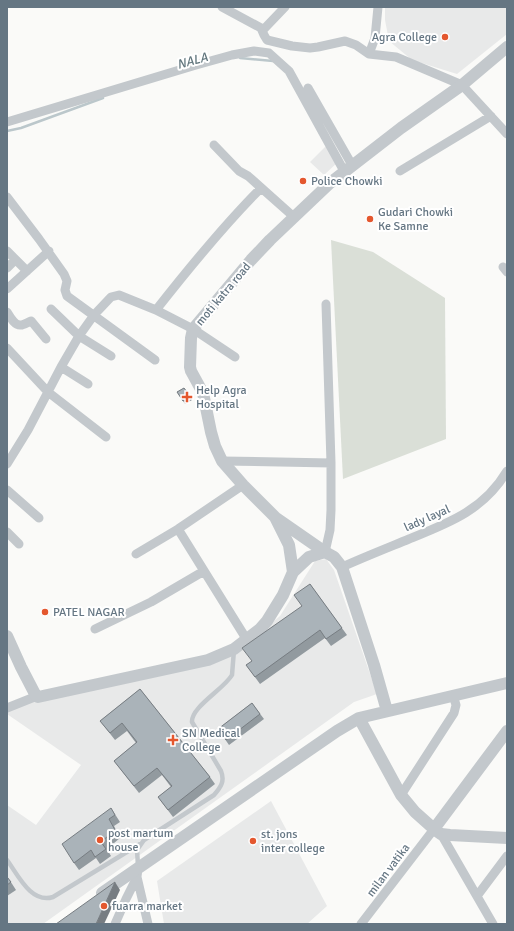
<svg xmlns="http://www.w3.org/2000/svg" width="514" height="931" viewBox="0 0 514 931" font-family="Signika,sans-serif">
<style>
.built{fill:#e8e9e9}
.green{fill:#dadfd7}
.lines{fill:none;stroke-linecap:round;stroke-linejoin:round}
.stream{stroke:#bbc7cb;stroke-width:2.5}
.service{stroke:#c3c8cc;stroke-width:4.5}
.minor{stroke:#c3c8cc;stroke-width:9}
.tertiary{stroke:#c3c8cc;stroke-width:12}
.wall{fill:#929a9f}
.shaded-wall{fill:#777d82}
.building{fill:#aab3b9;stroke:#777d82}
.poi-dot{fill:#e4572e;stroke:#fff;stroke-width:1.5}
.labels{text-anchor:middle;stroke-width:4;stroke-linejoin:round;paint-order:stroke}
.poi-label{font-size:12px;fill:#657683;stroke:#fff;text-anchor:start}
.street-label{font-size:12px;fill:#657683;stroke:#fff}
.water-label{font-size:13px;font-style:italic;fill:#60757c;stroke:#fff}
</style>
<rect width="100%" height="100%" fill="#fafaf8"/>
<!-- built -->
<path class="built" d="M385,7H507V34L457,74L412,60L389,41L385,20Z
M326,146L338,162L324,175L310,162Z
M326,559L334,570L377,694L354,702L43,924H7V805L36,825L81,765L7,714V710L27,701L239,650L280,616L315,561Z
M271,801L327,906L307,924H164L157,881Z"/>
<!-- green -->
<path class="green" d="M331,240L373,252L445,298L446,439L343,479Z"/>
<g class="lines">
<!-- stream -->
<path class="stream" d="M240,58L273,61
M7,131L21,128L103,98"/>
<!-- service -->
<path class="service" d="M7,860C18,875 31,904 53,897L140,844
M138,866L137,850L144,840L214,795C221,787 225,781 221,771L192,722C191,707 224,689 232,675L234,650"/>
<!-- minor -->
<path class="minor" d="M222,7L261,28L264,35L267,40L292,46L310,48L318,47L345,41L356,45L369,54L396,57L462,85L507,134
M263,30L285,7
M369,54L375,38L378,7
M308,88L352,165
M7,122L196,65L232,55L254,51L269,53L289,71L344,171
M214,145L239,171L248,176L294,217
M400,171L491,116
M7,197L39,239L64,274L67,281L65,290L67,296L155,360
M7,251L27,271
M503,267L507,272
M7,268L15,260
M7,289L49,251
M51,309L79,336L111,356
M156,310C189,268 223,226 261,188
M7,312C10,317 15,326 21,325C24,325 28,322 31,321L32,322L46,339
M7,348L48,392L106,437
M61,367L88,384
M222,461L331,463
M7,464L28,430L61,367L79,336L94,315L111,297L119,295L156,310L193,329L235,357
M7,490L39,518
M178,529L247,640
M7,532L19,544
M325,552L330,530L331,510V463L326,304
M136,554L178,529L243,485
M342,567C364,557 387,548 409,539C449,523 484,510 507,471
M95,629L151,602L204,571
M7,708L37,696
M401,795L454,713L456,705L453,695
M441,834L493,924
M138,868L137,877L148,924
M477,896L507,856
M115,924L126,899L137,877
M361,924L434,829"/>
<!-- tertiary -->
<path class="tertiary" d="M276,518L325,552
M293,572L289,545L275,517L243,485L222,461L215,446L211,432L203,393L191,371L190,367L191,338L193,329L251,260L270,240L330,183L401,128L462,85L507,47
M7,636L21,667L35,694L38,697L208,660L234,649L260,629L267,621L283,595L293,572L309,557L325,552L334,557L342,567L374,665L387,711
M359,718L401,795L415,812L434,829L441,834L450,835L507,838
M434,829L507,731
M102,893L337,731L359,718L507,683"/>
</g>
<!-- wall -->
<path class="wall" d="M184,388L192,400L185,404L177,392Z
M310,584L347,635L331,646L325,638L260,684L246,665L252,661L302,606Z
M140,689L210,777L215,784L173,817L158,797L171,787L162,775L139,793L114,761L136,743L127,731L115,740L100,721Z
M252,703L264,719L229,745L218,729Z
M111,808L120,822L114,826L120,838L107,849L111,856L100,864L96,858L79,870L74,863Z
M7,876L16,890L7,896Z"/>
<!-- shaded-wall -->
<path class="shaded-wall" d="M115,882L120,890L104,924H96Z"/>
<!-- building -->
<path class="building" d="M184,388L190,396L183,401L177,392Z
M310,584L342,628L326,639L320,630L255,677L246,665L252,661L242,648L302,606L294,595Z
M140,689L210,777L168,810L158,797L172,786L157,768L134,786L114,761L137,742L122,723L110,733L100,721Z
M252,703L260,714L226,740L218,729Z
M111,808L115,815L109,819L115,830L101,842L106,849L95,857L91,850L74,863L62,844Z
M7,877L11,882L7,885Z
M115,882L96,924H56Z"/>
<!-- markers -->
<g class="poi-dot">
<circle cx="445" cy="37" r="4"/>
<circle cx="303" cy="181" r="4"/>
<circle cx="370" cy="219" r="4"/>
<path d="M185 391h4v4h4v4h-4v4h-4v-4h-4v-4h4z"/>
<circle cx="45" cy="612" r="4"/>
<path d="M171 734h4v4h4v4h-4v4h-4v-4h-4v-4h4z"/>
<circle cx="100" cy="840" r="4"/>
<circle cx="253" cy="841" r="4"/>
<circle cx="104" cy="906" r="4"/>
</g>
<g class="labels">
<!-- poi labels -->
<g class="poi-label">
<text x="437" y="41" text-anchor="end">Agra College</text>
<text x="311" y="185">Police Chowki</text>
<text x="378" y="216">Gudari Chowki<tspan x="378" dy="14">Ke Samne</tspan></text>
<text x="196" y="394">Help Agra<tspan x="196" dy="14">Hospital</tspan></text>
<text x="53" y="616">PATEL NAGAR</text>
<text x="182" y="737">SN Medical<tspan x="182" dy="14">College</tspan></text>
<text x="108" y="837">post martum<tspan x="108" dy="14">house</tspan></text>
<text x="261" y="838">st. jons<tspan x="261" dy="14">inter college</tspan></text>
<text x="112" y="910">fuarra market</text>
</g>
<!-- street labels -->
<g class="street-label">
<text transform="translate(223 294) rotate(-50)" y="4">moti katra road</text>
<text transform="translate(427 518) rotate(-24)" y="4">lady layal</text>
<text transform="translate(388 870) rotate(-53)" y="4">milan vatika</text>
</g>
<!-- water labels -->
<g class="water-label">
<text transform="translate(192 60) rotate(-15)" y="5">NALA</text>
</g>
</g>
<!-- border -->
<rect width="514" height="931" fill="none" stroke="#657683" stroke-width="16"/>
</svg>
